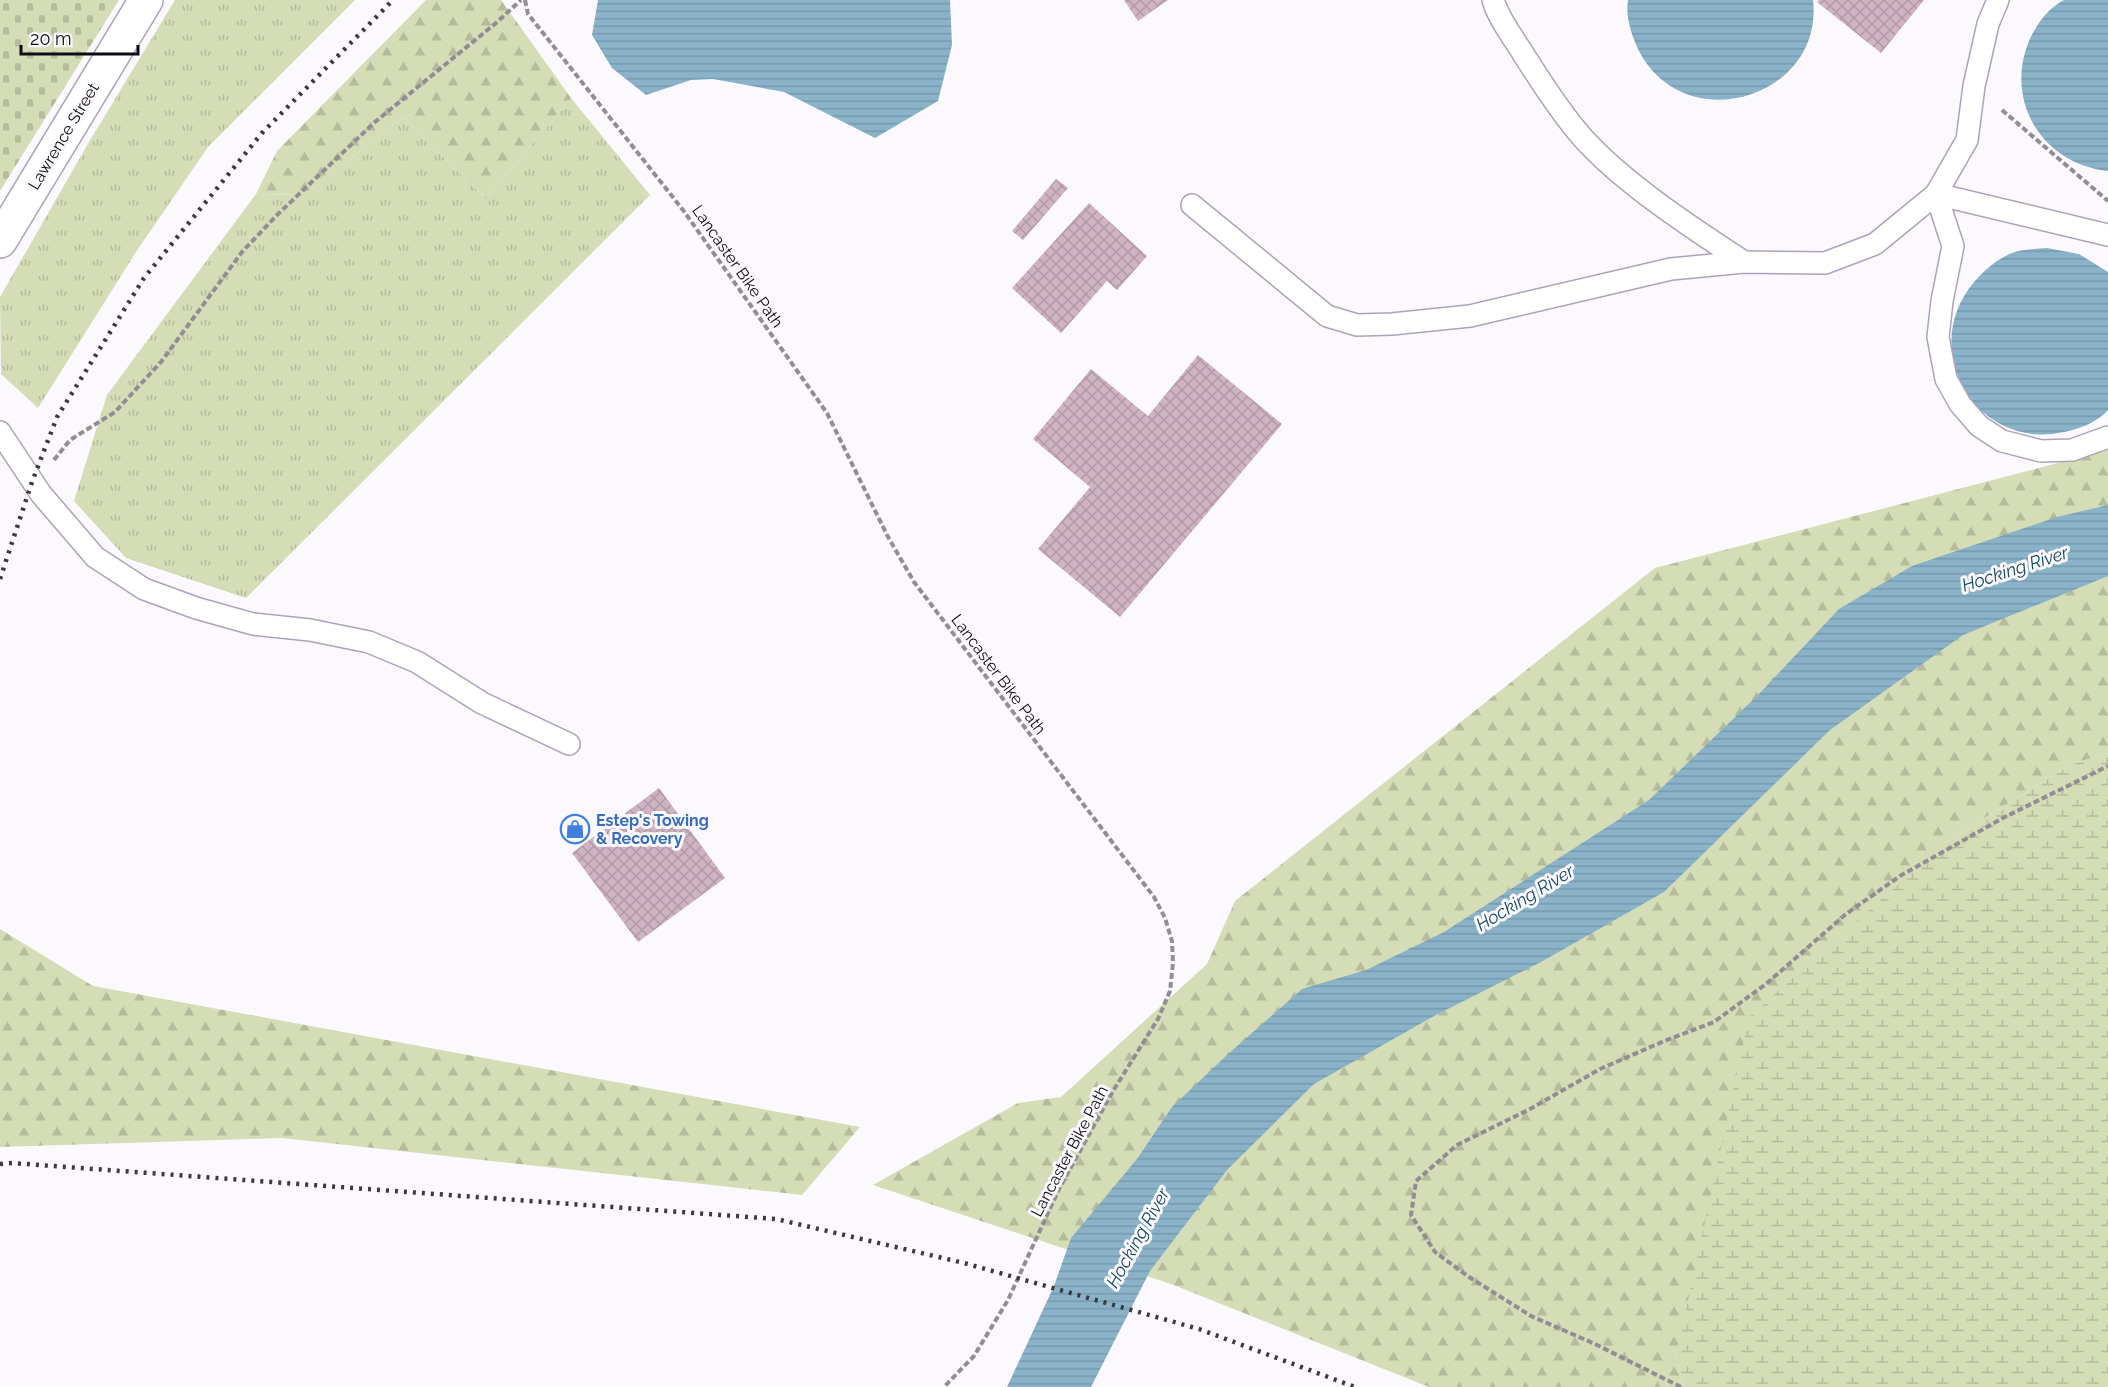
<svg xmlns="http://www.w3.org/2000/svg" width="2108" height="1387" viewBox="0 0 2108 1387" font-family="Raleway,sans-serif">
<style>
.grass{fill:url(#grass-tufts)}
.forest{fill:url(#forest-firs)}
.wetland{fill:url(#wetland-marsh)}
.cemetery{fill:url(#cemetery-stones)}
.water{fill:url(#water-rules)}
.building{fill:url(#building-cross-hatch)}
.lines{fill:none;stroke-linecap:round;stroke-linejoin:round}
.service-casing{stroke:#ada2bb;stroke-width:24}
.tertiary-casing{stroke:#ada2bb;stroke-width:36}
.path{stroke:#918d95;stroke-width:4;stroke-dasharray:6 3;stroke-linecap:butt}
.service{stroke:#fff;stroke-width:21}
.tertiary{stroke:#fff;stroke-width:33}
.rail{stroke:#3c3840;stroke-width:4.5;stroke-dasharray:3 6;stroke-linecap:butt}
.labels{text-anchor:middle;stroke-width:6;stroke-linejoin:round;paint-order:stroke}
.street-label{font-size:16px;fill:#0f0b14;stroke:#fbf8fe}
.shop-label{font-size:16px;font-weight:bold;fill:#366cbe;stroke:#fbf8fe;text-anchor:start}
.water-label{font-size:18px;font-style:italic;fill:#144961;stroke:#fbf8fe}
</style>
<defs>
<pattern id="grass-tufts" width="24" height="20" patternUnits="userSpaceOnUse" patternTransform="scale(1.5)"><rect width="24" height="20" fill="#d4ddb6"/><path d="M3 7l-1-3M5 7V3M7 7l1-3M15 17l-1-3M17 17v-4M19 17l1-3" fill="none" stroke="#b5bc9c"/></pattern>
<pattern id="forest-firs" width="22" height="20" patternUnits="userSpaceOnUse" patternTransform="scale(1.5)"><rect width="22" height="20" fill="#d4ddb6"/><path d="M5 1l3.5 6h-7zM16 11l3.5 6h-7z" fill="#b5bc9c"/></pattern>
<pattern id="wetland-marsh" width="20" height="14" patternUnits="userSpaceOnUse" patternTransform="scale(1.5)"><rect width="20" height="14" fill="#d4ddb6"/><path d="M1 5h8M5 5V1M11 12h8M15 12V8" fill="none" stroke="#b5bc9c"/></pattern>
<pattern id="cemetery-stones" width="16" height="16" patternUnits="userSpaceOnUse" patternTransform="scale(1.5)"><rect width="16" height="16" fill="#d4ddb6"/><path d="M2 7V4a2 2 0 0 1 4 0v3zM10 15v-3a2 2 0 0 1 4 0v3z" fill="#b5bc9c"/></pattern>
<pattern id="water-rules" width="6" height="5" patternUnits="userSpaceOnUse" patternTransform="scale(1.5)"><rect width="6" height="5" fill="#8ab3c9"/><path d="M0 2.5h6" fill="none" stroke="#7699ac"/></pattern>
<pattern id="building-cross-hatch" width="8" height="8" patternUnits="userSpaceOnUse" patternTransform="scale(1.5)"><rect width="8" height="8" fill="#d0b3c2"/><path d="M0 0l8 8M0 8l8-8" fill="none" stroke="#b199a6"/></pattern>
</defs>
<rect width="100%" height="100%" fill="#fbf8fe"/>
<!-- grass -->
<path class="grass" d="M175,0H355L208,147L136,252L38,408L1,374L0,297L89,142Z
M571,98L650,195L246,598L126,558L74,501L107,395L256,194L305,195L403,117L486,199Z"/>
<!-- forest -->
<path class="forest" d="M426,0H501L571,98L486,199L403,117L305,195L256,194L277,151Z
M2108,450V753L2070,765L1946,842L1676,1356L1684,1387H1429L1171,1284L873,1185L1018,1103L1061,1097L1207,964L1235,901L1655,568Z
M0,929L93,986L860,1127L802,1195L282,1138L0,1147Z"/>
<!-- wetland -->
<path class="wetland" d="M2108,753V1387H1684L1676,1356L1749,1017L1946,842L2070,765Z"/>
<!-- cemetery -->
<path class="cemetery" d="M0,0H119L0,191Z"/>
<!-- water -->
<path class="water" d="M598,0H950L952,45L938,101L875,138L784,92L713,79L691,80L646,95L612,68L592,35Z
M1628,0H1813C1824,96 1688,140 1640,53C1632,37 1625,17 1628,0Z
M2064,0H2108V171C2043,164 2004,102 2029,41C2036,25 2048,8 2064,0Z
M2047,248L2079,254L2108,272V410C2098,422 2079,429 2064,432C1976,452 1916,348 1975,281C1986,269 1999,257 2015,252C2025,249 2037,249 2047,248Z
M2108,505V576L1963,635L1830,730L1664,892L1541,962L1434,1016L1314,1084L1227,1170L1150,1271L1091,1387H1007L1054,1286L1071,1238L1137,1159L1172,1107L1227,1055L1302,989L1366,970L1444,932L1649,800L1758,695L1839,609L1912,566L2057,517Z"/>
<!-- building -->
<path class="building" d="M1124,0H1168L1138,21Z
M1819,0H1924L1881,53L1817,2Z
M1056,179L1068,188L1023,240L1012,231Z
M1089,203L1147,256L1117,290L1107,281L1061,333L1012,288Z
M1198,355L1282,424L1120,617L1038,549L1090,487L1033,439L1091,369L1148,416Z
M659,788L725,878L638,942L572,853Z"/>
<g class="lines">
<!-- service casing -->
<g class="service-casing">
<path id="service" d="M1493,0C1499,20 1513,37 1524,55C1541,82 1561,113 1582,137C1623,183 1692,228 1744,262
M1936,194L1953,246L1942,301L1938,337L1946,379L1960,404L1979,426L2002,441L2041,451L2072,450L2108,437
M1936,194L2108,235
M1192,205L1327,316L1357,325L1392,324L1470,316L1671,269L1744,262L1825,263L1875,244L1936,194L1967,140L1974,86L1988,24L1998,0
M0,432L41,494L95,557L144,589L196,608L253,624L310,630L369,642L417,662L482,703L569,744"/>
</g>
<!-- tertiary casing -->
<g class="tertiary-casing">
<path id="tertiary" d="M0,241L146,0"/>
</g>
<!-- path -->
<path class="path" d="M525,0L528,14L683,210L827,413L887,535L914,582L1154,897L1165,918L1172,941L1173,963L1170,991L1158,1019L1113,1091L1059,1189L1008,1300L974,1356L944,1387
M2002,110L2108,201
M54,460L70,440L115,412L161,362L242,252L278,214L375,122L496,23L521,0
M1681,1387L1595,1344L1531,1316L1469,1277L1435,1252L1411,1215L1416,1181L1457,1145L1530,1109L1600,1069L1662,1042L1714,1022L1766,984L1846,914L1900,876L2003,818L2108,766"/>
<!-- service -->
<use href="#service" class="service"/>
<!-- tertiary -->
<use href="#tertiary" class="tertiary"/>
<!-- rail -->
<path class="rail" d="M0,579L32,482L57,417L144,278L262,133L393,0
M0,1164L12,1163L776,1219L964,1263L1199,1329L1355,1387"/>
</g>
<!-- icons -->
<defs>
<g id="shop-ring" transform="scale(1.5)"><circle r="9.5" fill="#fbf8fe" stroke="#3f7fe0" stroke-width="1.5"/><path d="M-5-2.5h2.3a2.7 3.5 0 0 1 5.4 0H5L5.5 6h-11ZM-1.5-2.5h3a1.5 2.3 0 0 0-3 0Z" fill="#3f7fe0"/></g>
</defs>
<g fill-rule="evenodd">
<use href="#shop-ring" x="575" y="829"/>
</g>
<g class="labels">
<!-- street labels -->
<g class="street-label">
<text transform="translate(63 136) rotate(-59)" y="6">Lawrence Street</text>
<text transform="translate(738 266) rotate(55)" y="6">Lancaster Bike Path</text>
<text transform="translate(999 674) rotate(53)" y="6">Lancaster Bike Path</text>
<text transform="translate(1069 1151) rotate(-62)" y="6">Lancaster Bike Path</text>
</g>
<!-- shop labels -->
<g class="shop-label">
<text x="596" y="826">Estep's Towing<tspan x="596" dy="18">&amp; Recovery</tspan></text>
</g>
<!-- water labels -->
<g class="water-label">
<text transform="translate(2015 569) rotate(-18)" y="6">Hocking River</text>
<text transform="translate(1525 898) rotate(-31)" y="6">Hocking River</text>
<text transform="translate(1138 1238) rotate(-61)" y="6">Hocking River</text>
</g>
</g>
<!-- scale -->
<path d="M21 45v9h117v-9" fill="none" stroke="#0f0b14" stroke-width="3"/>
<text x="30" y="45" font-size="18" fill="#0f0b14" stroke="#fbf8fe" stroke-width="4.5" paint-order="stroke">20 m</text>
</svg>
